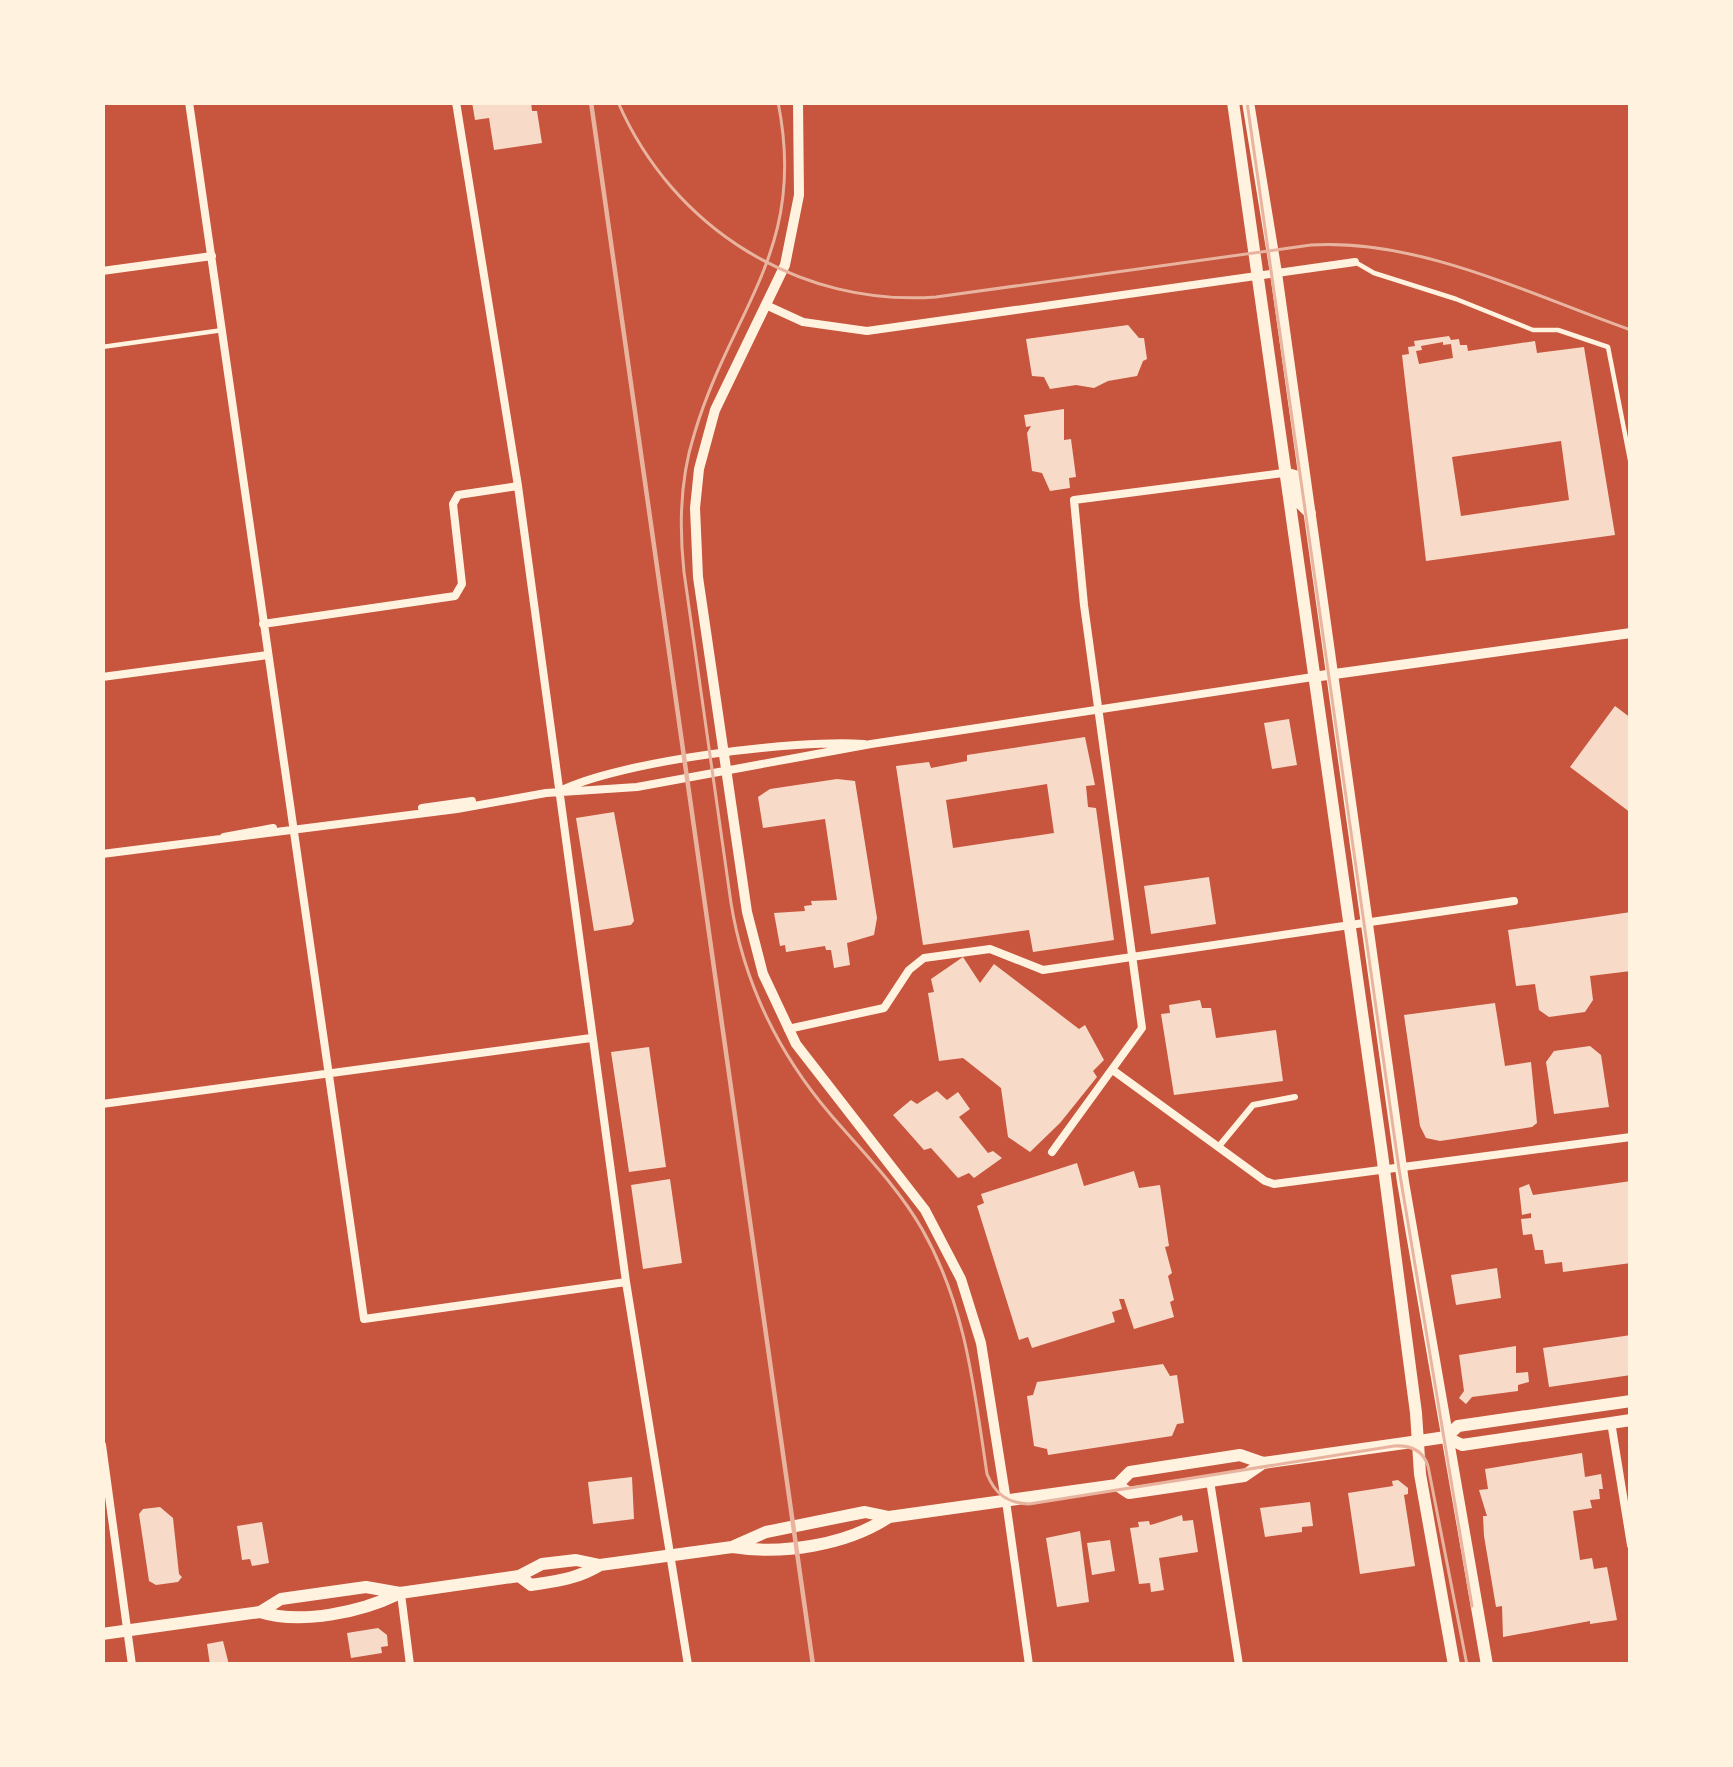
<svg xmlns="http://www.w3.org/2000/svg" width="1733" height="1767" viewBox="0 0 1733 1767" font-family="'Public Sans',sans-serif">
<style>
.building{fill:#f7dbc8;fill-rule:evenodd}
.lines{fill:none;stroke-linecap:round;stroke-linejoin:round}
.service{stroke:#fff3e0;stroke-width:4.5}
.pedestrian{stroke:#fff3e0;stroke-width:6}
.minor{stroke:#fff3e0;stroke-width:8}
.tertiary{stroke:#fff3e0;stroke-width:10}
.secondary{stroke:#fff3e0;stroke-width:12}
.primary{stroke:#fff3e0;stroke-width:12}
.tram{stroke:#e9b49f;stroke-width:3}
.rail{stroke:#e9b49f;stroke-width:4.5}
</style>
<rect width="100%" height="100%" fill="#c8553d"/>
<!-- building -->
<path class="building" d="M472,102H531L532,111H537L542,143L494,150L489,118L475,120Z
M1128,325L1139,338H1144L1147,359L1143,361L1137,376L1108,381L1094,388L1076,385L1050,389L1044,377L1032,376L1026,339Z
M1449,336L1451,340L1459,339L1460,345H1467L1468,351L1535,341L1537,353L1584,347L1615,535L1426,561L1402,355L1409,354L1408,347L1415,346L1414,341ZM1443,342V345L1451,344L1453,358L1419,364L1416,351L1422,350L1421,346ZM1561,441L1569,500L1461,516L1452,457Z
M1064,409V440L1071,439L1076,477L1069,478L1070,488L1050,491L1042,473L1032,471L1027,433L1031,426L1026,427L1024,415Z
M1615,706L1631,718V813L1570,767Z
M1289,719L1297,765L1272,769L1264,723Z
M1085,737L1095,785L1086,786L1088,807L1096,808L1114,940L1033,952L1029,930L923,945L896,766L929,762L931,768L967,761V755ZM1047,784L1054,833L953,848L946,800Z
M837,779L855,781L877,918L874,935L847,943L850,965L834,968L831,950H826L825,946L786,952L785,945L780,946L774,913L805,911L804,906L812,905L811,901L837,900L825,819L763,828L758,797L770,789Z
M614,812L634,921L631,925L594,931L576,818Z
M1209,877L1216,924L1151,934L1144,886Z
M1631,912V971L1590,976L1593,1000L1585,1012L1549,1017L1539,1010L1535,984L1516,986L1508,930Z
M963,957L980,983L994,964L1079,1029L1085,1025L1104,1060L1093,1071L1097,1077L1060,1123L1030,1152L1008,1137L1001,1088L963,1058L939,1061L928,993L934,992L931,979Z
M1200,1000L1202,1008H1211L1216,1038L1276,1030L1283,1081L1174,1095L1161,1014L1170,1013L1169,1005Z
M1495,1003L1505,1066L1531,1062L1537,1123L1532,1127L1440,1141L1426,1138L1420,1126L1404,1015Z
M1590,1046L1601,1055L1609,1107L1554,1114L1546,1062L1554,1051Z
M649,1047L666,1167L629,1172L611,1052Z
M937,1091L947,1100L958,1092L970,1109L959,1117L988,1153L993,1151L1002,1158L974,1178L969,1173L958,1178L931,1148L924,1150L893,1115L911,1100L917,1104Z
M1077,1163L1084,1186L1134,1171L1139,1188L1160,1185L1169,1246L1165,1247L1172,1273L1168,1276L1174,1300L1170,1302L1174,1317L1134,1329L1124,1299H1119L1122,1309L1112,1312L1115,1322L1032,1348L1028,1337L1019,1340L977,1206L984,1203L981,1194Z
M670,1179L682,1263L643,1269L631,1185Z
M1631,1181V1263L1563,1272L1562,1262L1545,1264L1543,1250H1535L1532,1234L1523,1235L1521,1219L1531,1218V1213L1522,1215L1519,1188L1529,1184L1533,1195Z
M1497,1268L1501,1298L1456,1305L1451,1275Z
M1631,1335V1375L1549,1387L1543,1348Z
M1516,1346V1373L1528,1372L1529,1382L1518,1385V1391L1472,1397L1466,1404L1459,1398L1464,1391L1459,1355Z
M1163,1364L1170,1376L1177,1375L1184,1423L1177,1424L1172,1436L1048,1455L1047,1449L1034,1446L1027,1396L1033,1395L1037,1382Z
M1582,1453L1585,1477L1601,1474L1603,1489H1599L1600,1499L1590,1500L1592,1508L1573,1511L1580,1560L1592,1558L1594,1569L1607,1567L1617,1620L1590,1624V1621L1503,1637L1502,1606L1496,1607L1484,1536L1483,1516H1487L1479,1490L1488,1489L1485,1469Z
M632,1477L634,1519L593,1524L588,1482Z
M1398,1480L1408,1488V1494L1404,1495L1415,1566L1360,1574L1348,1493L1393,1486L1392,1481Z
M1310,1502L1313,1526L1302,1527V1532L1265,1537L1260,1508Z
M160,1507L173,1518L179,1574L182,1577L178,1582L156,1585L149,1581L139,1514L143,1509Z
M1182,1515L1183,1521L1193,1520L1198,1552L1159,1558L1164,1590L1151,1592L1150,1583L1139,1584L1130,1528L1139,1527L1138,1522L1149,1521L1150,1525L1154,1524Z
M262,1522L269,1563L252,1566L250,1559L242,1560L237,1526Z
M1080,1531L1089,1602L1057,1607L1046,1538Z
M1110,1540L1115,1571L1092,1575L1087,1543Z
M378,1628L387,1635L388,1646L381,1647L382,1653L351,1658L347,1633Z
M223,1641L229,1665H210L207,1644Z"/>
<g class="lines">
<!-- service -->
<path class="service" d="M1355,262L1374,273L1456,299L1533,330H1558L1608,347L1631,465
M102,347L223,330"/>
<!-- pedestrian -->
<path class="pedestrian" d="M1220,1145L1253,1105L1295,1097"/>
<!-- minor -->
<path class="minor" d="M189,102L364,1319L626,1282
M456,102L518,486L626,1282L688,1665
M102,271L212,256
M768,306L803,322L867,331L1355,262
M263,624L455,596L462,584L453,504L458,495L518,486
M102,677L268,655
M560,791C619,761 797,739 864,744
M422,808L472,801
M224,837L273,828
M102,854L457,809L546,793L637,787L871,744L1313,677
M788,1029L884,1008L909,970L924,958L990,949L1043,970L1514,901
M1114,1071L1265,1181L1274,1184L1631,1137
M102,1104L591,1038
M1052,1152L1142,1028L1084,605L1074,500L1283,473
M1611,1422L1631,1545
M102,1445L132,1665
M1210,1481L1239,1665
M1006,1501L1029,1665
M401,1594L410,1665"/>
<!-- tertiary -->
<path class="tertiary" d="M798,102L799,195L785,265L715,410L699,469L695,508L698,577L747,912L763,974L796,1044L925,1210L961,1279L981,1343L1006,1501
M1313,677L1631,633"/>
<!-- secondary -->
<path class="secondary" d="M1446,1437L1458,1426L1631,1401
M1419,1441L1446,1437L1462,1445L1631,1420"/>
<!-- primary -->
<path class="primary" d="M1233,102L1382,1154L1416,1413L1420,1474L1454,1665
M1248,102L1276,273L1403,1182L1487,1665
M1284,473L1295,476L1300,503L1310,513
M1117,1485L1129,1493L1244,1476L1263,1463
M733,1547C783,1555 847,1545 889,1517
M519,1576L531,1585C557,1581 577,1579 600,1565
M260,1612C301,1625 361,1612 398,1594
M102,1634L260,1612L281,1599L366,1587L400,1593L519,1576L542,1564L576,1560L600,1565L732,1547L766,1532L865,1512L889,1517L1117,1485L1130,1472L1240,1455L1263,1463L1419,1441"/>
<!-- tram -->
<path class="tram" d="M618,102C673,229 800,307 936,297L1311,245C1418,238 1531,295 1631,330
M778,102C808,250 731,309 694,435C680,479 679,526 684,572L731,903C744,983 778,1053 831,1115C862,1151 898,1187 922,1229C966,1306 974,1388 987,1474C995,1494 1007,1503 1029,1504L1394,1446C1410,1445 1423,1450 1428,1466L1467,1665
M1247,102L1399,1169L1472,1606"/>
<!-- rail -->
<path class="rail" d="M591,102L813,1665"/>
</g>
<!-- border -->
<rect width="1733" height="1767" fill="none" stroke="#fff3e0" stroke-width="210"/>
</svg>
